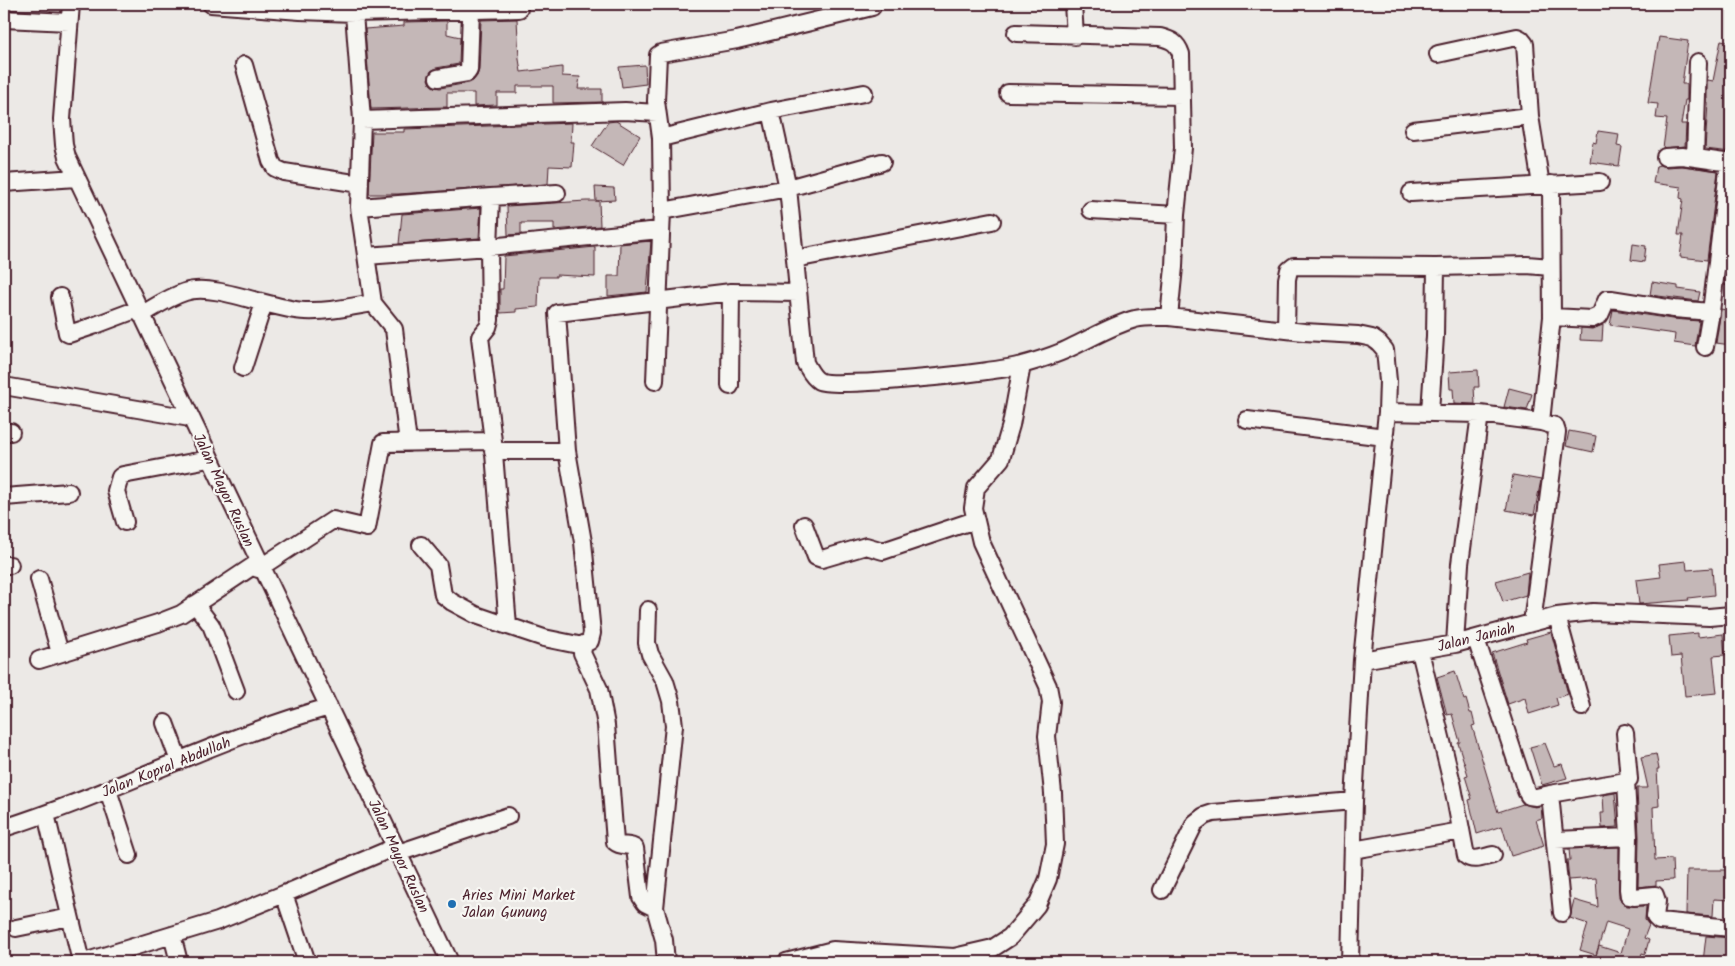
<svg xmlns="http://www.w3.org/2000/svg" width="1735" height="966" viewBox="0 0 1735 966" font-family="Kalam,sans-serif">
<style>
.building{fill:#c4b7b7;stroke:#4a1f2b}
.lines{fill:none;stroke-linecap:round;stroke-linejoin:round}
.minor-casing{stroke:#4a1f2b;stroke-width:20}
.minor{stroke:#f6f6f2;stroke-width:16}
.poi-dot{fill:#1f6fb2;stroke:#f6f6f2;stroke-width:2}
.labels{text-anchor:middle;stroke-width:4.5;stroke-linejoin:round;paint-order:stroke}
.street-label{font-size:15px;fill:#4a1f2b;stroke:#f6f6f2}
.poi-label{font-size:15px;fill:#4a1f2b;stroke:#f6f6f2;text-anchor:start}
</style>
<rect width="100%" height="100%" fill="#ece9e6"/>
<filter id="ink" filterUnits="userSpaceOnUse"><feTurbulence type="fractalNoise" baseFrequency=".02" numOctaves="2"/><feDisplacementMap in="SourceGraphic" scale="10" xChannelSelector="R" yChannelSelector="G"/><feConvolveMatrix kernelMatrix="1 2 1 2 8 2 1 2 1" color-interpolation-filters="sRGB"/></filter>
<g filter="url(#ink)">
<!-- building -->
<path class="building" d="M517,19L519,59L521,72L562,67V76L580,77L578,89H602V102L553,103V86H517V93H497V105L474,106V93H447V107L371,109L365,29L404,26V22L447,21V34L460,37L459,64L436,68L431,71L428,79L430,84L434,87L440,88L469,83L473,81L477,76L479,70L481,20Z
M1659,37L1688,41L1682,84H1687V100H1685L1681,124H1686L1685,146L1663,148L1667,119L1656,118L1658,104L1648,103Z
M1721,40L1731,42V152L1705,149L1708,103H1707V82L1708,80L1713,81Z
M645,65L646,84L622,87L619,67Z
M616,121L640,136L623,165L592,146L608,122Z
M572,123L571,142H574L572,167L549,166L548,184L398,194H369L372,132H404V129Z
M1598,131L1619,134L1617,146L1622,147L1619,166L1590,162L1593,142L1596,143Z
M1660,165L1666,167L1682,166L1718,171L1707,260L1680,257L1683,235H1678L1683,199L1680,198L1681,187L1653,183L1656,166Z
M595,187L614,188L615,200L596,201Z
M586,201H599L600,226L554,230V223H521V234L508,235L507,206Z
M481,208L479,238L399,244L402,214Z
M1731,227V286L1724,285Z
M651,241L647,292L608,296V276H619L620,244Z
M1633,244L1646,246L1644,262L1631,260Z
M595,247V277L556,275V277H539L538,307L516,309V312L500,313V289H503L504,256Z
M1652,282L1678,286V289L1700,292L1698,301L1650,295Z
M1721,309L1731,311V345L1716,343Z
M1613,310L1672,319L1699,321L1695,346L1674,343L1675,334L1610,325Z
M1603,325L1602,341L1580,340L1581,328L1592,329Z
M1478,370L1479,387H1474L1475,404L1454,403L1453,389H1450L1449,372Z
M1509,388L1532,394L1527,410L1504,407Z
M1569,431L1596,436L1593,452L1566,446Z
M1513,475L1541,480L1534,515L1506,510Z
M1686,561L1687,570L1712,568L1714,595L1688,598L1689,600L1639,604L1636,580L1661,577L1659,564Z
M1528,572L1526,595L1503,602L1496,581Z
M1551,632L1568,694L1556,698L1558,705L1529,714L1525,698L1508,704L1492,653L1527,642L1526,639Z
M1698,633V637L1723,634L1725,655L1713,656L1717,693L1685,696L1681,656L1671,657L1669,636Z
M1455,671L1464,700L1466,699L1470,713H1472L1475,725L1472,726L1498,812L1523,804L1535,807L1541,806L1542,818L1536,820L1544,846L1511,856L1502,826L1477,834L1469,800L1472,799L1465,776L1468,775L1458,743L1460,742L1452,714L1447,715L1437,677Z
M1545,743L1554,766L1562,764L1567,778L1542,785L1530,747Z
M1656,754L1659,769H1657L1659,806L1653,807L1655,860L1672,859L1673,880L1656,881V885L1638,887L1639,837L1637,788H1648L1641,757Z
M1615,793L1618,827L1602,828L1601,813H1604L1603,795Z
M1619,847V898L1622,903L1627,906H1646L1645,920L1649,925L1644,938L1649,940L1645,954L1642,953L1640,959H1642V962H1594L1599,946L1621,953L1628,929L1606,922L1596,955L1580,950L1588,924L1570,918L1572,908L1574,900L1598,907L1596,878L1569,880L1567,860H1570L1569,849Z
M1687,870H1731V900L1714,899L1713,916L1686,914Z
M1706,936L1731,938V962H1703Z"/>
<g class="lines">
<!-- minor casing -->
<g class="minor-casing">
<path id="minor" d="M71,4L62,119L64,145L67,157L450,962
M211,4L300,11L354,13L519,9
M1073,4L1075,36
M354,13L362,120L359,207L373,303L394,329L408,443
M4,19L69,22
M1016,33L1160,37C1171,40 1177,42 1181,54L1183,148L1176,215L1174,267L1169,317
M1438,54L1517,37L1521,39L1525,44L1530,116L1541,185
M244,65L271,161L275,168L284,172L360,184
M438,78L467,73L469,70L471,10
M1008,93L1182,96
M771,111L788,188L795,259L992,221
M362,120L625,111L657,113
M1413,130L1530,116
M661,138L771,111L864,93
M1665,157L1682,156L1731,163
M1695,158L1698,62
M4,183L76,178
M1411,193L1600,182
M491,197L489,247L490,320L488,327L480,337L493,441L508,626
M359,207L491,197L557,193
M1091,210L1176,215
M662,211L788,188L882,162
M366,256L489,247L660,230
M795,259L805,363C809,369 812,377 819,381C834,389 999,372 1022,365C1039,360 1057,355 1072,347C1093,337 1113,325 1135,319C1145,316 1158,317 1169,317L1304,332L1358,335L1372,338L1379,343L1385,350L1388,381L1387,412L1362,660
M60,297L67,333L69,334L93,326L138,309
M141,315C155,307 169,297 185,292C215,282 272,310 305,311C328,312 350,307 373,303
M1552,317L1592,319L1600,315L1607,299H1611L1674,309L1711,312
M1286,330L1287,279L1289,270L1294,266L1436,267L1527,265L1551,267
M1705,347L1711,312L1729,162
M243,368L264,303
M655,381L662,211L661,138L656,101L658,55L661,53L737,40L872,7
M4,386L190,418
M730,386L731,292
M1387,412L1480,414L1541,422L1555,426L1557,432L1532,623
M1430,412L1435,336L1436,267
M1247,420L1385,437
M1541,422L1552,317L1551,184
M4,432H11
M493,451H567
M4,497L69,492
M125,522L116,491L120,477L123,475L209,459
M804,525L816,557L822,559L866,546L883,551L975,520
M421,545L438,565L443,595L452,602L476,615L508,626L544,638L583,646
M4,565H10
M258,569L333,520L367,528L383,443L493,441
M39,579L60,653
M195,604L211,625L215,635L236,691
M648,610L647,643L650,654L665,681L671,701L674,726L655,908L664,940L666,962
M1557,616L1582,707
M1476,639L1526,791L1529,796L1536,797L1550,794L1562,913
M1455,644L1460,564L1480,414
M1420,651L1453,787L1466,856C1473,862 1484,857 1493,855
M39,660L158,623L181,614L259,562
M165,723L179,761
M1626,781L1629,837L1628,889L1629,896L1634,897L1655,895L1657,901L1655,917L1659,921L1731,928
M108,790L129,855
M1550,794L1626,781L1629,779L1625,733
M46,814L81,962
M4,828C114,793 217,738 329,707
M1555,840L1629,837
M1353,850L1461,831
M398,853L508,816
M1162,890L1195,823L1204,816L1213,813L1354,801
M284,894L395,847
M655,908L645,903L641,897L635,848C629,843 622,848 615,842L606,725L599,689L582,653L584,644L590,641L592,633L583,542L567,451L557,313L731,292L798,293
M16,928L70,917
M172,935L179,962
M84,962L218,921L284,894L307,962
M786,962L833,950
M838,962L833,950L954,957L993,948L1010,937L1037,905L1048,879L1055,844L1053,793L1047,736L1051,702L1048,686L981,542L973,508L976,488L1001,459L1011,425L1022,365
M1350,962L1354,801L1362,660L1455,644L1557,616L1593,612L1709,617L1731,615"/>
</g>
<!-- minor -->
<use href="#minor" class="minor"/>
</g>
</g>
<!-- markers -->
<circle class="poi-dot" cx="452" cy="904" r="5"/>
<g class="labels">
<!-- street labels -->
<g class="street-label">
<text transform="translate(224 490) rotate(65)" y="5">Jalan Mayor Ruslan</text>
<text transform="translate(1476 637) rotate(-14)" y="5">Jalan Janiah</text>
<text transform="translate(166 767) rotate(-22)" y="5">Jalan Kopral Abdullah</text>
<text transform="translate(399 856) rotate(65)" y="5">Jalan Mayor Ruslan</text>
</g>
<!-- poi labels -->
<g class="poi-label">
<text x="462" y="900">Aries Mini Market<tspan x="462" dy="17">Jalan Gunung</tspan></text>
</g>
</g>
<!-- margin -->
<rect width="1735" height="966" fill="none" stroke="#f6f6f2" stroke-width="20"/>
<rect x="10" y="10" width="1715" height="946" fill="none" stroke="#4a1f2b" stroke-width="2" filter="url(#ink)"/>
</svg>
